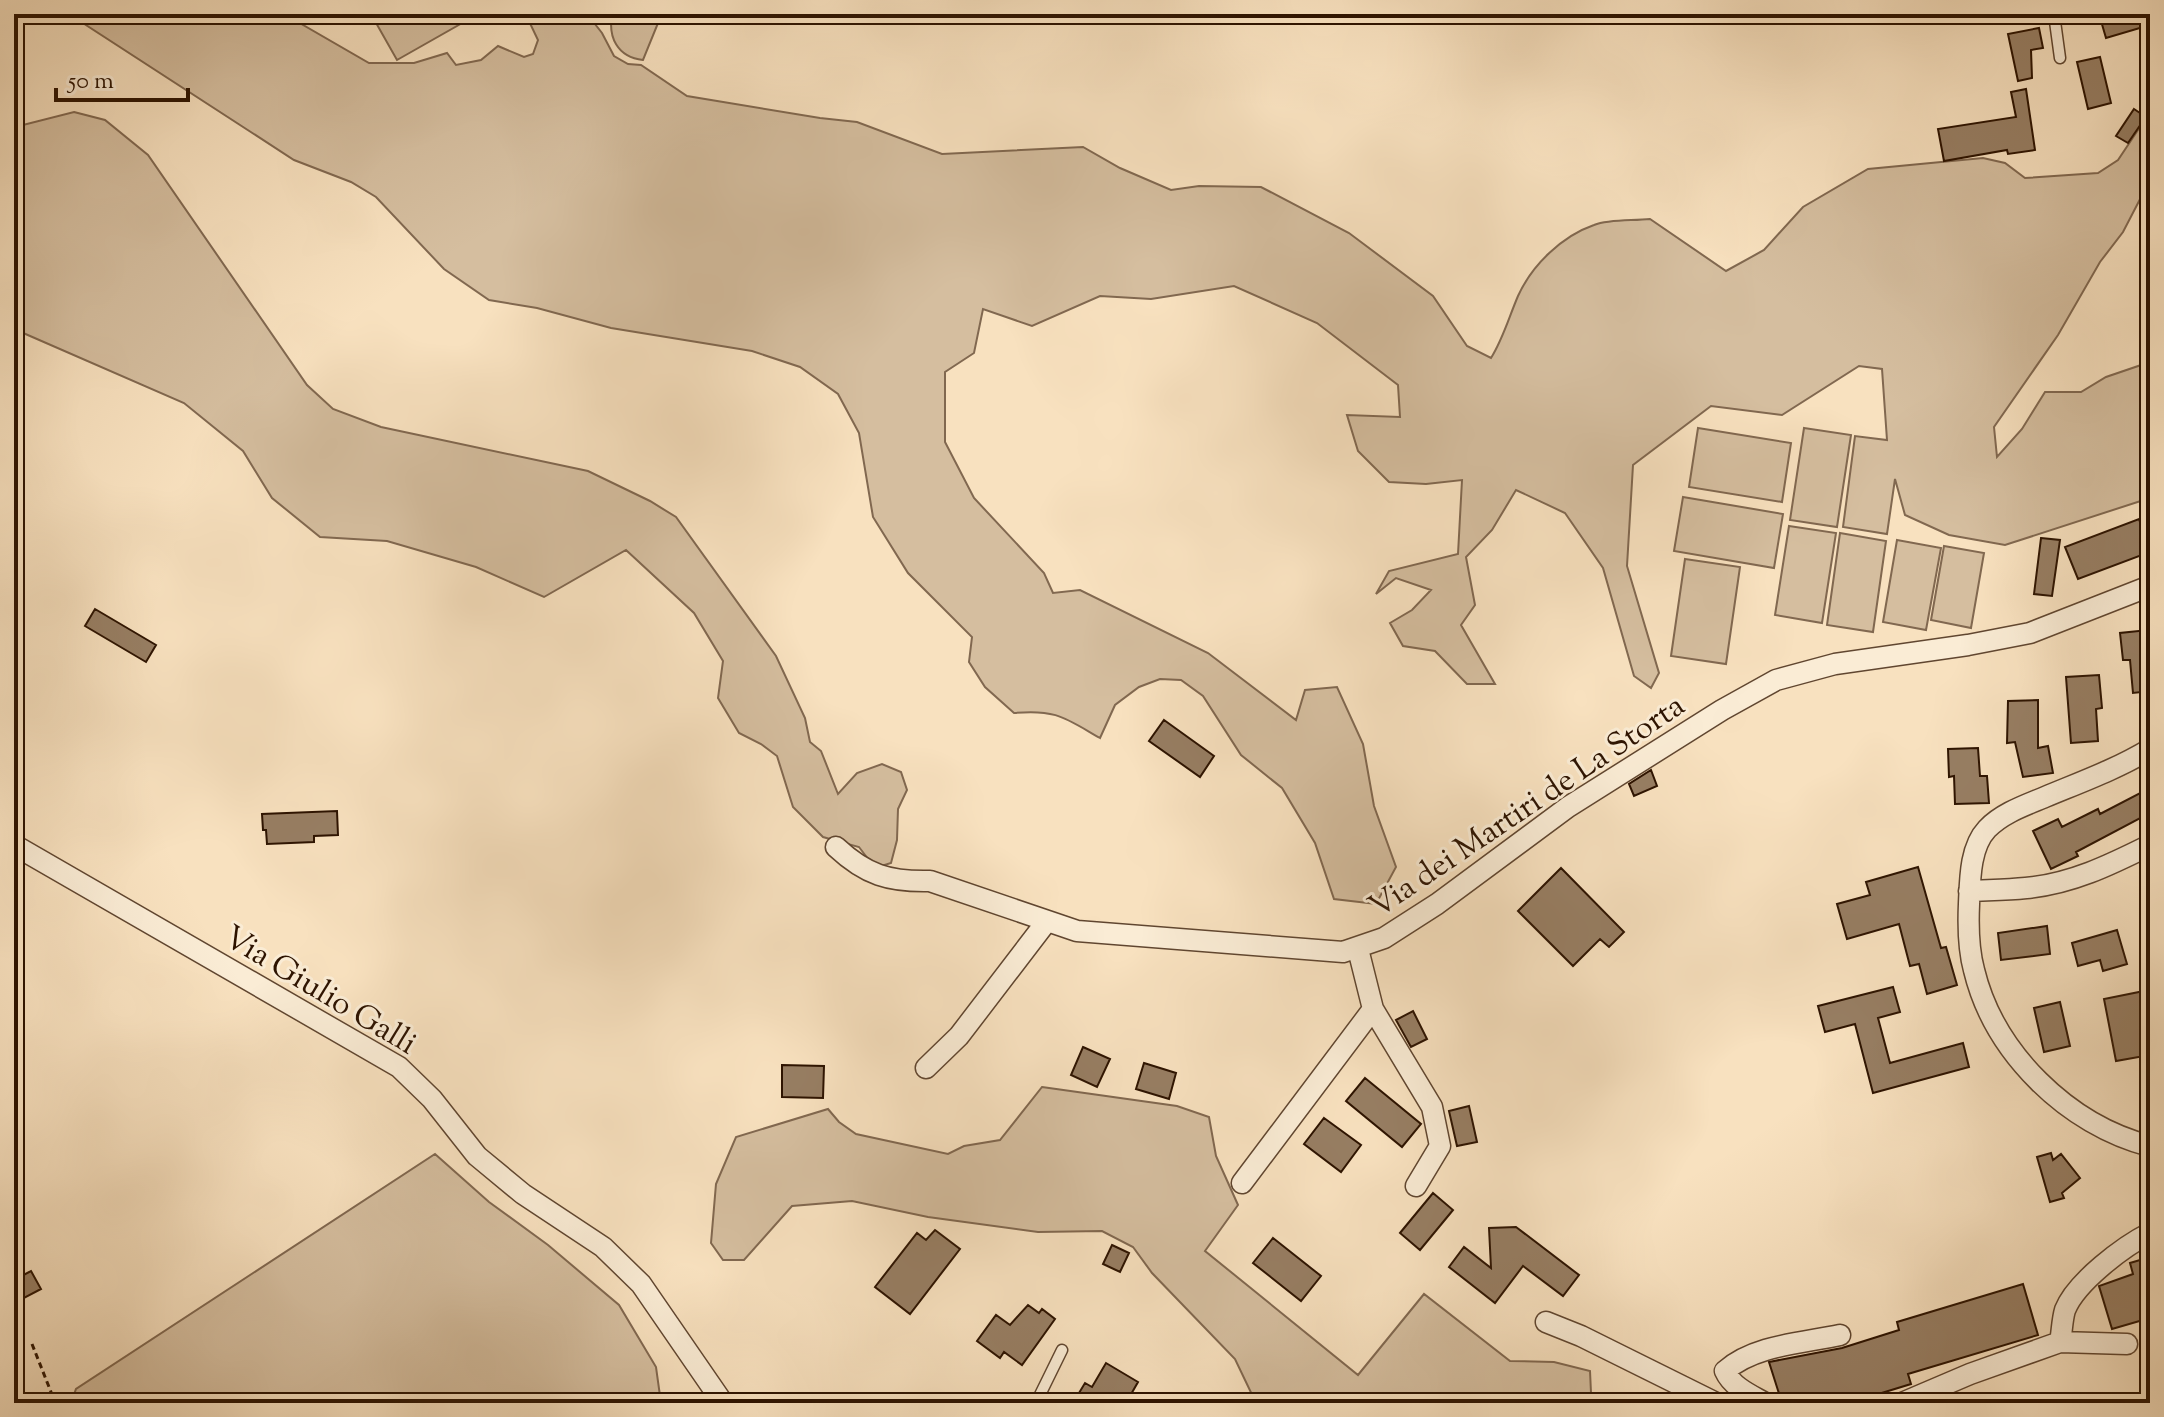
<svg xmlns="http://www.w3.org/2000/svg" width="2164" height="1417" viewBox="0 0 2164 1417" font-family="'Sorts Mill Goudy',serif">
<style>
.green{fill:#d5be9f;stroke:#816850;stroke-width:2}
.building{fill:#977e63;stroke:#2d1300;stroke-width:2}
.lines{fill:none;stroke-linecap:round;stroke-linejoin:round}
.service-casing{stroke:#604630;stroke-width:13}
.minor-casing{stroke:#604630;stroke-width:23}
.path{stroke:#2d1300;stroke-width:3;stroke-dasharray:6 4;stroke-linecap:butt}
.service{stroke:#faecd5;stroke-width:10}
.minor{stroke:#faecd5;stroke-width:20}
.labels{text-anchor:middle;stroke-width:6;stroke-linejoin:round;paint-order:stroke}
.street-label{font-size:32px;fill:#2d1300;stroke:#faecd5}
</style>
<rect width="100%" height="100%" fill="#f8e1bf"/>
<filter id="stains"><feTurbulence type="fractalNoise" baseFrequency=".0025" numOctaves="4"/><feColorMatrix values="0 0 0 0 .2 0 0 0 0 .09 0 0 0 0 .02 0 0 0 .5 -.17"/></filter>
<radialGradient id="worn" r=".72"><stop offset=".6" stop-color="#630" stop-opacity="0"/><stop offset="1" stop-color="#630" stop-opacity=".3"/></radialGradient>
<!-- green -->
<path class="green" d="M69,14H284L369,63H414L447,53L456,65L481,60L498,46L524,57L533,54L538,40L527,17L529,14H587L602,33L614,56L628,64L641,65L687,96L820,118L857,122L942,154L1083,147L1120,168L1171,190L1199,186L1261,187L1349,233L1433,296L1467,346L1491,358C1503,339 1509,317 1518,296C1532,265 1562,236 1594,225C1610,219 1632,221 1650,219L1726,271L1764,250L1803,207L1868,169L1983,158L2005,163L2025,178L2098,173L2118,160L2148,115L2150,100V180L2123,232L2100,262L2058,335L1994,427L1997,457L2022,429L2045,392H2081L2106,377L2150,362V498L2005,545L1949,535L1905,515L1895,479L1887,534L1843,527L1855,436L1887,440L1882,369L1859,366L1782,415L1711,406L1633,465L1627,566L1659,673L1651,688L1634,676L1603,568L1565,513L1516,490L1492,530L1466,557L1475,605L1461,625L1495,684H1467L1435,651L1403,646L1390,623L1412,610L1431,590L1396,578L1376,594L1389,571L1458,554L1462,480L1426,484L1389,482L1358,451L1347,415L1400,417L1398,385L1317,323L1234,286L1151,299L1100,296L1032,326L983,309L974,353L945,372V442L974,498L1044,573L1053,593L1080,590L1208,653L1296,720L1305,690L1337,687L1363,744L1374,806L1396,867L1376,904L1334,899L1315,843L1282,788L1241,755L1203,696L1181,680L1160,679L1139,687L1115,705L1100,738C1065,718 1056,709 1014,713L985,687L969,662L972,637L908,573L873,517L859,433L838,394L800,367L752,351L611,328L537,308L489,300L444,269L376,197L351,182L294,160Z
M371,14H478L397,60Z
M612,14H665L658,23L643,60C617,57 608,37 612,14Z
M74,112L105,120L148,155L307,385L333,409L381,427L588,471L650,501L676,517L776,656L805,718L810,742L821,751L838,794L857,773L882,764L901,772L907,790L898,809L897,840L891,863L875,868L859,847L823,837L793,807L777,756L761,744L739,733L718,698L723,661L694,613L626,550L544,597L476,567L387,541L320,537L272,498L243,451L184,403L14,329V124L23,125Z
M1698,428L1791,443L1782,502L1689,487Z
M1804,428L1851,435L1837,527L1790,520Z
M1683,497L1783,514L1774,568L1674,551Z
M1789,526L1836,533L1822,623L1775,615Z
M1840,533L1886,541L1873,632L1827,625Z
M1897,540L1941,548L1926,630L1883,622Z
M1944,546L1984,553L1971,628L1931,620Z
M1685,559L1740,567L1726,664L1671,656Z
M1042,1087L1177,1106L1209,1117L1216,1156L1238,1205L1205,1251L1358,1375L1424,1294L1510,1361L1554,1362L1590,1371L1591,1393L1588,1403H1256L1235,1359L1152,1273L1133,1247L1102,1231L1038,1232L928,1217L852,1201L792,1206L744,1260H723L711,1243L716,1184L736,1137L828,1109L839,1122L856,1134L948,1154L964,1146L1000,1140Z
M435,1154L489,1202L548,1245L619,1305L656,1367L661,1403H71L76,1389Z"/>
<!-- building -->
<path class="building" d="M2099,14H2150V25L2106,38Z
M2039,28L2043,48L2031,50L2032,78L2018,81L2008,34Z
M2100,57L2111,103L2088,109L2077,62Z
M2026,89L2035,150L2008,154L2007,150L1944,161L1938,129L2016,117L2011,92Z
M2134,109L2143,115V121L2128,143L2116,136Z
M2139,519L2150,552L2078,579L2065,547Z
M2041,538L2060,540L2052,596L2034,594Z
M95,609L156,645L146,662L85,626Z
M2148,630L2150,691L2133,693L2130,660H2123L2120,633Z
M2099,675L2102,708L2096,709L2098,741L2071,743L2066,677Z
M2038,700V748L2048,746L2053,773L2023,777L2015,742L2007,743L2008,701Z
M1164,720L1214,756L1200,777L1149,741Z
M1978,748L1980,776H1987L1989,803L1955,804L1954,776L1949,777L1948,749Z
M1651,770L1657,786L1634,796L1629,784Z
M2144,791L2150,802V813L2076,852L2078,856L2051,869L2033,831L2058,819L2062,827L2098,809L2100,814Z
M337,811L338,835L314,836V842L267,844L266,830H263L262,814Z
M1918,867L1941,948L1946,947L1957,985L1927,994L1919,964L1910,966L1899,924L1847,939L1837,904L1870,895L1866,882Z
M1561,868L1624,932L1609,947L1600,939L1573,966L1518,911Z
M2047,926L2050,954L2001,960L1998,933Z
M2117,930L2127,964L2103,971L2100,960L2078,966L2072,943Z
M1893,987L1900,1012L1878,1018L1890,1063L1963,1043L1969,1067L1873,1093L1855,1024L1825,1032L1818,1006Z
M2144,991L2150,1024V1055L2116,1061L2104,999Z
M2060,1002L2070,1046L2044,1052L2034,1008Z
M1413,1011L1427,1039L1411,1047L1396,1020Z
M1083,1047L1110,1059L1097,1087L1071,1075Z
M1144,1063L1176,1073L1169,1099L1136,1089Z
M782,1065L824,1066L823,1098L782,1097Z
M1365,1078L1421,1124L1402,1147L1346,1101Z
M1469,1106L1477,1142L1457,1146L1449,1111Z
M1324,1118L1361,1145L1341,1172L1304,1144Z
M2051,1153L2053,1160L2061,1154L2080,1178L2062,1193L2064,1198L2050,1202L2037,1157Z
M1433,1193L1453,1210L1420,1250L1400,1233Z
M1516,1227L1579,1275L1563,1296L1523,1266L1495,1303L1449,1267L1464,1247L1491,1268L1489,1228Z
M935,1230L960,1249L910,1314L875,1287L917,1233L926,1240Z
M1273,1238L1321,1276L1301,1301L1253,1263Z
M1112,1245L1129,1253L1120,1272L1103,1264Z
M2150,1257V1318L2112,1329L2099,1286L2133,1274L2130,1263Z
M31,1271L41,1289L24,1298L14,1280Z
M2023,1284L2038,1335L1908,1374L1911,1384L1849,1403H1827L1824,1395L1798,1403H1782L1769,1362L1842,1348L1899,1330L1897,1322Z
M1028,1305L1039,1313L1042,1309L1055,1319L1022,1365L1004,1352L1000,1358L977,1341L996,1315L1010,1325Z
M1106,1363L1138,1382L1126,1403H1073L1085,1383L1092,1387Z"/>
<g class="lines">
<!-- service casing -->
<g class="service-casing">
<path id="service" d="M2054,14L2060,58
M1036,1403L1062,1350"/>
</g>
<!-- minor casing -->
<g class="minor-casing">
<path id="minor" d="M2150,749C2117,769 2081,782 2045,797C2026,805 2002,813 1987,829C1970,847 1970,879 1969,904C1968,926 1968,948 1974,970C1994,1053 2068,1125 2150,1146
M14,845L399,1067L432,1099L477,1156L523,1194L603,1247L641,1284L723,1403
M836,847C866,875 889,882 930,881L1077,931L1343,952L1384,938L1437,904L1568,807L1722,710L1776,680L1835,664L1968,645L2030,633L2150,586
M1969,891C1988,890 2007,890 2026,888C2071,884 2110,865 2150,845
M1358,949L1373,1009L1432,1107L1440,1146L1416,1186
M926,1068L959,1036L1047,921
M1242,1183L1373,1009
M1546,1322L1581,1336L1716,1403
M2060,1342L2127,1344
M1765,1403C1751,1395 1732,1387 1725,1371C1754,1345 1803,1343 1840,1335
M1902,1403L1970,1374L2060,1342C2062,1332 2062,1320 2065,1310C2076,1282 2124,1246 2150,1233"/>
</g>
<!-- path -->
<path class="path" d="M32,1344L51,1392L50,1403"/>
<!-- service -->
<use href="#service" class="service"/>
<!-- minor -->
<use href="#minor" class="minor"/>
</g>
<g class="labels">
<!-- street labels -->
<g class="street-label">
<text transform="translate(1526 805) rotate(-34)" y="11">Via dei Martiri de La Storta</text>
<text transform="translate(321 989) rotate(31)" y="11">Via Giulio Galli</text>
</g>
</g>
<!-- margin -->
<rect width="2164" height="1417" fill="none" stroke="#f8e1bf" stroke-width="48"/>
<rect x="16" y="16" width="2132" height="1385" fill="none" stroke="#2d1300" stroke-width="4"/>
<rect x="24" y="24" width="2116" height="1369" fill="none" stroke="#2d1300" stroke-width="2"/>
<!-- scale -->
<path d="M56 88v12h132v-12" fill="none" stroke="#2d1300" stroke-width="4"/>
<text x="68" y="88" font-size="24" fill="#2d1300" stroke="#faecd5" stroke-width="6" paint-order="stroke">50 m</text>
<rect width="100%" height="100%" filter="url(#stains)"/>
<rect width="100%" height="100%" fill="url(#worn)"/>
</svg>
